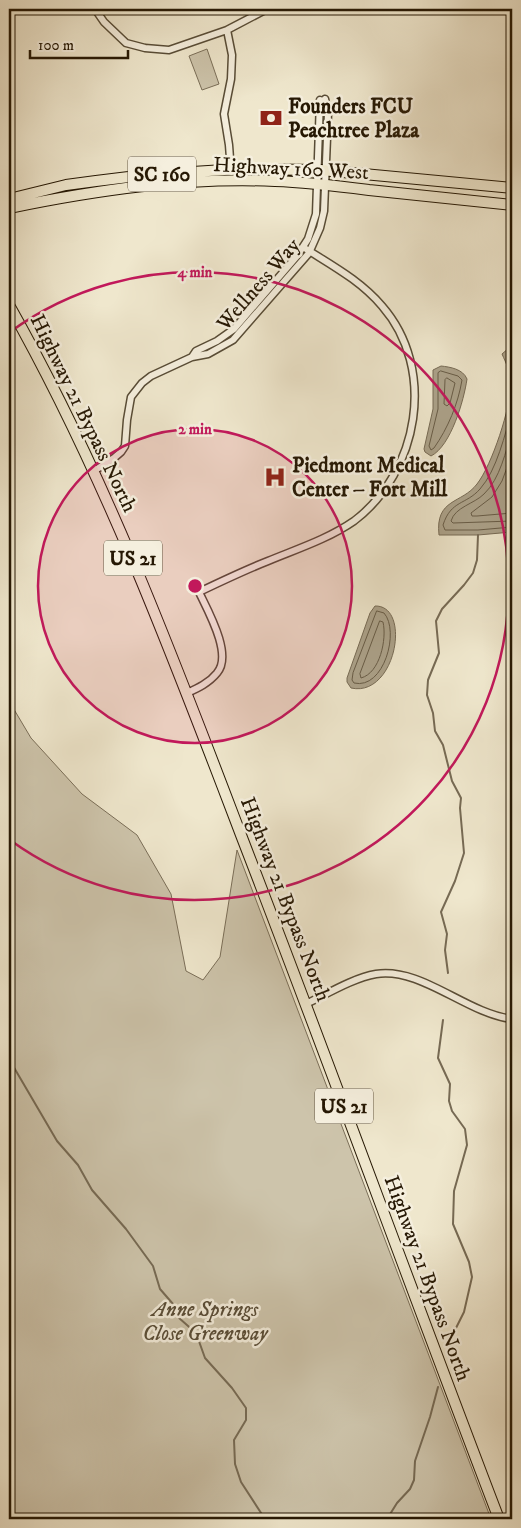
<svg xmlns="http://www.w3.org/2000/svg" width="521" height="1528" viewBox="0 0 521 1528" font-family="'IM FELL DW Pica',serif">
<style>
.green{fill:#cdc4ab;stroke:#7a6e58}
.water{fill:#aba189;stroke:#766a54}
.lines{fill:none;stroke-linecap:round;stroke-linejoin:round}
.shore{stroke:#685c46;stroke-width:1}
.stream{stroke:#766a54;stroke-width:2}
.minor-casing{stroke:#584c36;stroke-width:9}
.primary-casing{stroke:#261804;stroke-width:12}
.minor{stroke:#f5efde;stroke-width:6}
.primary{stroke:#efe7cd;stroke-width:10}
.ring{fill:none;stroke:#c2185b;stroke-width:2.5}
.labels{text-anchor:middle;stroke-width:5;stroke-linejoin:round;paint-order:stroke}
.shield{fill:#f5efde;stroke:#645845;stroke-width:1}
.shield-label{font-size:20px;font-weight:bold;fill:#261804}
.poi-label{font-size:21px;font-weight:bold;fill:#261804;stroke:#f5efde;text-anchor:start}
.street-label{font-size:21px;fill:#261804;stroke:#f5efde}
.park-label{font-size:21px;font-style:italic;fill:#584c36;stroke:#f5efde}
.centre{fill:#c2185b;stroke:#f5efde;stroke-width:2.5}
.ring-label{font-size:15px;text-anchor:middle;font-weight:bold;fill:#c2185b;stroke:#f5efde;stroke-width:5;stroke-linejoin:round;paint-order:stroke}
</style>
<rect width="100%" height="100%" fill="#efe7cd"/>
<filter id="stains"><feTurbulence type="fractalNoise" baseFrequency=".004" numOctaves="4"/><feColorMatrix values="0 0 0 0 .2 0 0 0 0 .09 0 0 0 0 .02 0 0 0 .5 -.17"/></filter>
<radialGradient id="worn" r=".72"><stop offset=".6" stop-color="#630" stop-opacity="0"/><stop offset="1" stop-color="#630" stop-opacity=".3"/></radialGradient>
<!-- green -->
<path class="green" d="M207,49L219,84L202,90L189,56Z
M9,701L31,738L82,794L137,835L171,894L186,971L203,980L220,957L237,850L491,1519H9Z"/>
<!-- water -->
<path class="water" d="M510,347L512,350V532L478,535H439C435,498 462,504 477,484C492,465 511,407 511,383C511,373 506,363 502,354Z
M441,366C450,367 463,369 467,379C464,400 451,446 431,456L425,452L424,449L433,409V370Z
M375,606C412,605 396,698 351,688L347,682V678L370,613Z"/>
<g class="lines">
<!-- shore -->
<path class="shore" d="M441,371L458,376L462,380C458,404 448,428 434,448L431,450L429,446L438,409V373Z
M447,378L455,383L450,403L447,406L444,404L445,380Z
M512,410C505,434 497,470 480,489C466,505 451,500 443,525L445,530H478L512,527
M512,430C506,451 500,479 484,494C474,504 455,507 451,521L453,523L512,521
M512,454L502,481L492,497L471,513L472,516H477L512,513
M377,611L384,613C400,631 384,690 354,683L352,680L353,673Z
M380,621L383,622C387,639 380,673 361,678L360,674Z"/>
<!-- stream -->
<path class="stream" d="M448,973L445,950L447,934L441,912L455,881L464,853L460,808L461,798L452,781L443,745L435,731L433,713L427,695L428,680L439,653L436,621L442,609L464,585L473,573L477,560L478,535
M443,1020L438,1058L450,1084L449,1101L452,1111L465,1129L467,1145L454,1191L453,1224L469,1262L472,1277L464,1312L452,1336
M9,1059L57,1141L78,1165L92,1190L126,1229L153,1266L160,1289L173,1304L179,1318L196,1333L205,1358L232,1388L246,1408V1420L234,1440L235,1464L241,1482L265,1519
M387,1519L397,1503L410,1489L414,1480L415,1461L430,1417L438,1387"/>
<!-- minor casing -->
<g class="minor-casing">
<path id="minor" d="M95,9L104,22L126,43L145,48L169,50L227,30L267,9
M227,30L232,55L231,79L224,114L229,145L231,172
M192,357L196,351L217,341L234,329L297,256L308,239L316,214L320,100
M94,471L114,458L121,452L125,446L127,420L131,397L142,383L151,376L192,357L208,354L233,340L309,253L320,228L324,211L328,113L325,99
M187,693C198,688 209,683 217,673C233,655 208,611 199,592C222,581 245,570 268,561C297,549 328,539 354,521C419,472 437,369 382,306C360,280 331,265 303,247
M306,1004C327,994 353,978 376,974C422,967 465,1013 512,1019"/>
</g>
<!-- primary casing -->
<g class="primary-casing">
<path id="primary" d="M9,199L66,185L96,181L145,175L240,169L321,170L512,188
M9,208C96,190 186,177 275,181C307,182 338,186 369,190C417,195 465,200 512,205
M9,305C104,473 172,654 241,835C329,1062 412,1292 499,1519"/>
</g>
<!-- minor -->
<use href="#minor" class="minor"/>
<!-- primary -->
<use href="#primary" class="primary"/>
</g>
<!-- distance rings -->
<circle cx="195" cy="586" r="157" fill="#c2185b" fill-opacity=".12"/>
<g class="ring">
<circle cx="195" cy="586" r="157"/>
<path d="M10 332A314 314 0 1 1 10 840"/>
</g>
<!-- icons -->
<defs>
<g id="bank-bare" transform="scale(1.725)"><path d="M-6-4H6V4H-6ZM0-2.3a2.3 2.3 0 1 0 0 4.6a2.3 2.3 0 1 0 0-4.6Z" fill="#8f2418" stroke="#f5efde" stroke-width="2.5" paint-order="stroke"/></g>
<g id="hospital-bare" transform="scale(1.725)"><path d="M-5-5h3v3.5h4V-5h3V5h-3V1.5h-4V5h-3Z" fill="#8f2418" stroke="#f5efde" stroke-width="2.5" paint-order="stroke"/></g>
</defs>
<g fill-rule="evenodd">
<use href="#bank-bare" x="271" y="118"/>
<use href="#hospital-bare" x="275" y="477"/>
</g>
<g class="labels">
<!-- shield labels -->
<g class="shield">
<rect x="128" y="156.5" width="68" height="35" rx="4"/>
<rect x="104" y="540.5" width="58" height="35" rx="4"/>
<rect x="315" y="1088.5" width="58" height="35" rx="4"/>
</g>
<g class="shield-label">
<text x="162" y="181">SC 160</text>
<text x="133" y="565">US 21</text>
<text x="344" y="1113">US 21</text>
</g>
<!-- poi labels -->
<g class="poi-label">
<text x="288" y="113">Founders FCU<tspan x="288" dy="24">Peachtree Plaza</tspan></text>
<text x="292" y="472">Piedmont Medical<tspan x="292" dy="24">Center – Fort Mill</tspan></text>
</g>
<!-- street labels -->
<g class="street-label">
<text transform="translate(291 168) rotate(3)" y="7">Highway 160 West</text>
<text transform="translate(258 284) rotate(-49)" y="7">Wellness Way</text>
<text transform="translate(84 413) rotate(64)" y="7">Highway 21 Bypass North</text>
<text transform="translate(286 899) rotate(69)" y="7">Highway 21 Bypass North</text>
<text transform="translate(428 1278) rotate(70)" y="7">Highway 21 Bypass North</text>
</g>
<!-- park labels -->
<g class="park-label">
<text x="205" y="1316">Anne Springs<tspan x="205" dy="24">Close Greenway</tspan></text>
</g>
</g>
<circle cx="195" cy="586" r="8" class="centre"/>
<g class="ring-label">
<text x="195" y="277">4 min</text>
<text x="195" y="434">2 min</text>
</g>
<!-- margin -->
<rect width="521" height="1528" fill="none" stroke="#efe7cd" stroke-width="30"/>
<rect x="10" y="10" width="501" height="1508" fill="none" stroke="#261804" stroke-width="2.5"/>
<rect x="15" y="15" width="491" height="1498" fill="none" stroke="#261804"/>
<!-- scale -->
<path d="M30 50v8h98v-8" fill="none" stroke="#261804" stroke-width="2.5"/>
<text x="38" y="50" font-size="15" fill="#261804" stroke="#f5efde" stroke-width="4" paint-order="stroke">100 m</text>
<rect width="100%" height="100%" filter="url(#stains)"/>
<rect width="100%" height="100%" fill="url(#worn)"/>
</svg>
